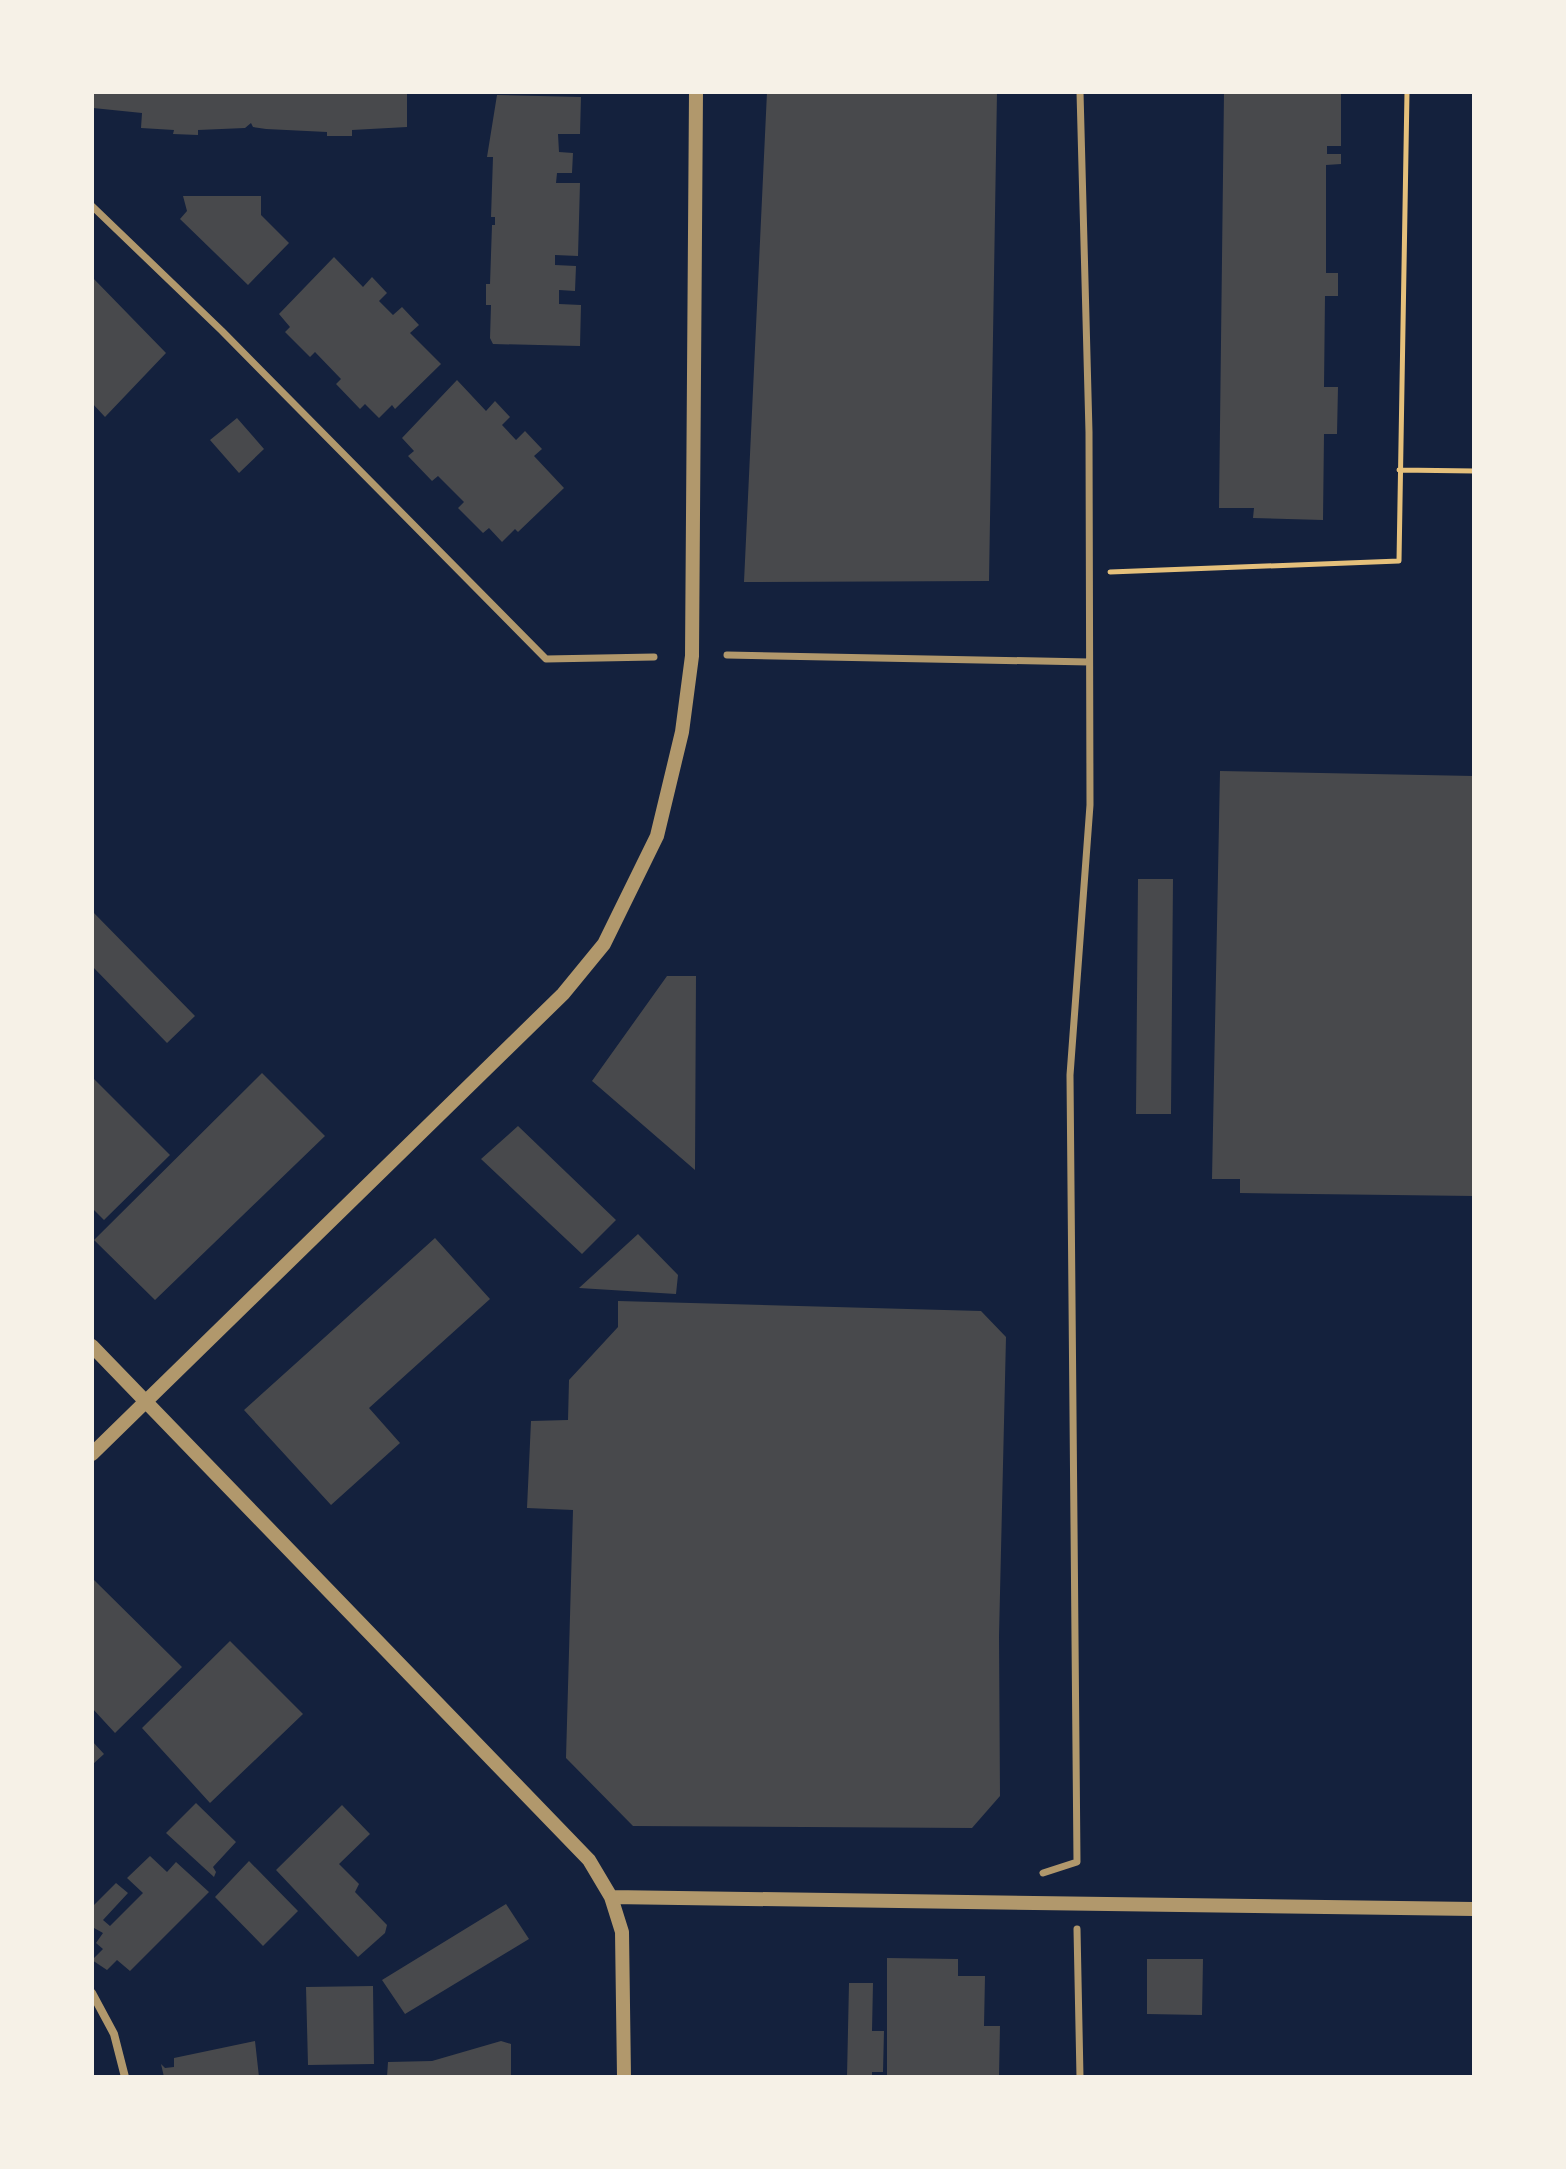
<svg xmlns="http://www.w3.org/2000/svg" width="1566" height="2169" viewBox="0 0 1566 2169" font-family="Arial,sans-serif">
<style>
.building{fill:#48494c}
.lines{fill:none;stroke-linecap:round;stroke-linejoin:round}
.path{stroke:#e5c07b;stroke-width:5}
.pedestrian{stroke:#b1986c;stroke-width:7}
.minor{stroke:#b1986c;stroke-width:8}
.tertiary{stroke:#b1986c;stroke-width:14}
</style>
<rect width="100%" height="100%" fill="#14213d"/>
<!-- building -->
<path class="building" d="M93,92H407V127L352,130V136H327V132L266,129L253,127L251,123L245,128L198,130V135L173,134L174,130L141,128L142,113L93,108Z
M767,92H997L989,581L744,582Z
M1224,92H1341V146H1327V154H1341V164L1326,165V273H1338V296H1325L1324,387H1338L1337,434H1324L1323,520L1253,518L1254,508H1219Z
M497,95L581,97L580,134H558L559,152L573,153L572,173H557L556,183H580L578,256L555,255V265L576,266L575,291L559,290V304L581,305L580,346L493,344L490,338L491,305H486V284H490L492,225H495V217H491L493,157H487Z
M183,196H261V215L289,243L248,285L180,219L187,211Z
M334,257L363,287L372,277L387,293L379,301L393,315L402,307L419,325L410,333L441,364L395,409L392,405L379,418L365,404L360,409L336,384L341,379L315,352L310,357L285,332L290,327L279,314Z
M92,277L166,353L105,417L92,403Z
M457,380L486,411L495,401L510,417L502,425L516,440L525,431L542,449L534,456L564,488L518,532L515,529L502,542L489,528L483,533L458,508L464,502L438,476L432,481L408,456L414,451L402,438Z
M237,418L264,449L239,473L210,440Z
M1220,771L1474,776V1196L1240,1193V1179H1212Z
M1138,879H1173L1171,1114H1136Z
M92,911L195,1016L167,1043L92,966Z
M667,976H696L695,1170L592,1081Z
M262,1073L325,1136L155,1300L94,1240Z
M92,1077L170,1155L104,1220L92,1208Z
M518,1126L616,1220L582,1254L481,1159Z
M638,1234L678,1275L676,1294L579,1288Z
M435,1238L490,1299L369,1408L400,1443L331,1505L244,1410Z
M618,1301L981,1311L1006,1337L999,1636L1000,1796L972,1828L633,1826L566,1758L573,1510L527,1508L531,1421L568,1420L569,1380L618,1327Z
M92,1578L182,1667L115,1733L92,1708Z
M230,1641L303,1714L210,1803L142,1728Z
M92,1741L104,1754L92,1765Z
M196,1803L236,1842L213,1867L216,1872L214,1877L166,1833Z
M342,1805L370,1834L339,1864L359,1884L355,1892L387,1925L385,1933L358,1957L276,1870Z
M150,1856L167,1872L176,1862L209,1892L130,1971L117,1960L107,1970L92,1960L103,1949L96,1943L103,1933L94,1928L92,1930V1907L116,1883L128,1893L103,1920L110,1926L143,1893L127,1878Z
M249,1861L298,1911L263,1946L215,1897Z
M506,1904L529,1939L405,2014L382,1980Z
M887,1958L958,1959V1976H985L984,2026H1000L999,2077H887Z
M1147,1959H1203L1202,2015L1147,2014Z
M849,1983H873L872,2031H884L883,2072H872V2077H847Z
M373,1986L374,2064L308,2065L306,1987Z
M255,2041L259,2077H164L161,2064L165,2068L174,2067V2058Z
M501,2041L511,2044V2077H387L388,2062L432,2061Z"/>
<g class="lines">
<!-- path -->
<path class="path" d="M1399,470L1474,471
M1110,572L1399,561L1407,92"/>
<!-- pedestrian -->
<path class="pedestrian" d="M92,206L222,331L546,659L654,657
M727,655L1089,662
M1043,1873L1077,1862L1070,1075L1090,805L1089,432L1080,92
M1077,1929L1080,2077"/>
<!-- minor -->
<path class="minor" d="M92,1993L114,2034L125,2077"/>
<!-- tertiary -->
<path class="tertiary" d="M92,1346L589,1860L611,1897L622,1932L624,2077
M92,1454L563,994L604,944L657,836L682,732L692,656L696,92
M611,1897L1474,1909"/>
</g>
<!-- border -->
<rect width="1566" height="2169" fill="none" stroke="#f6f1e7" stroke-width="188"/>
</svg>
